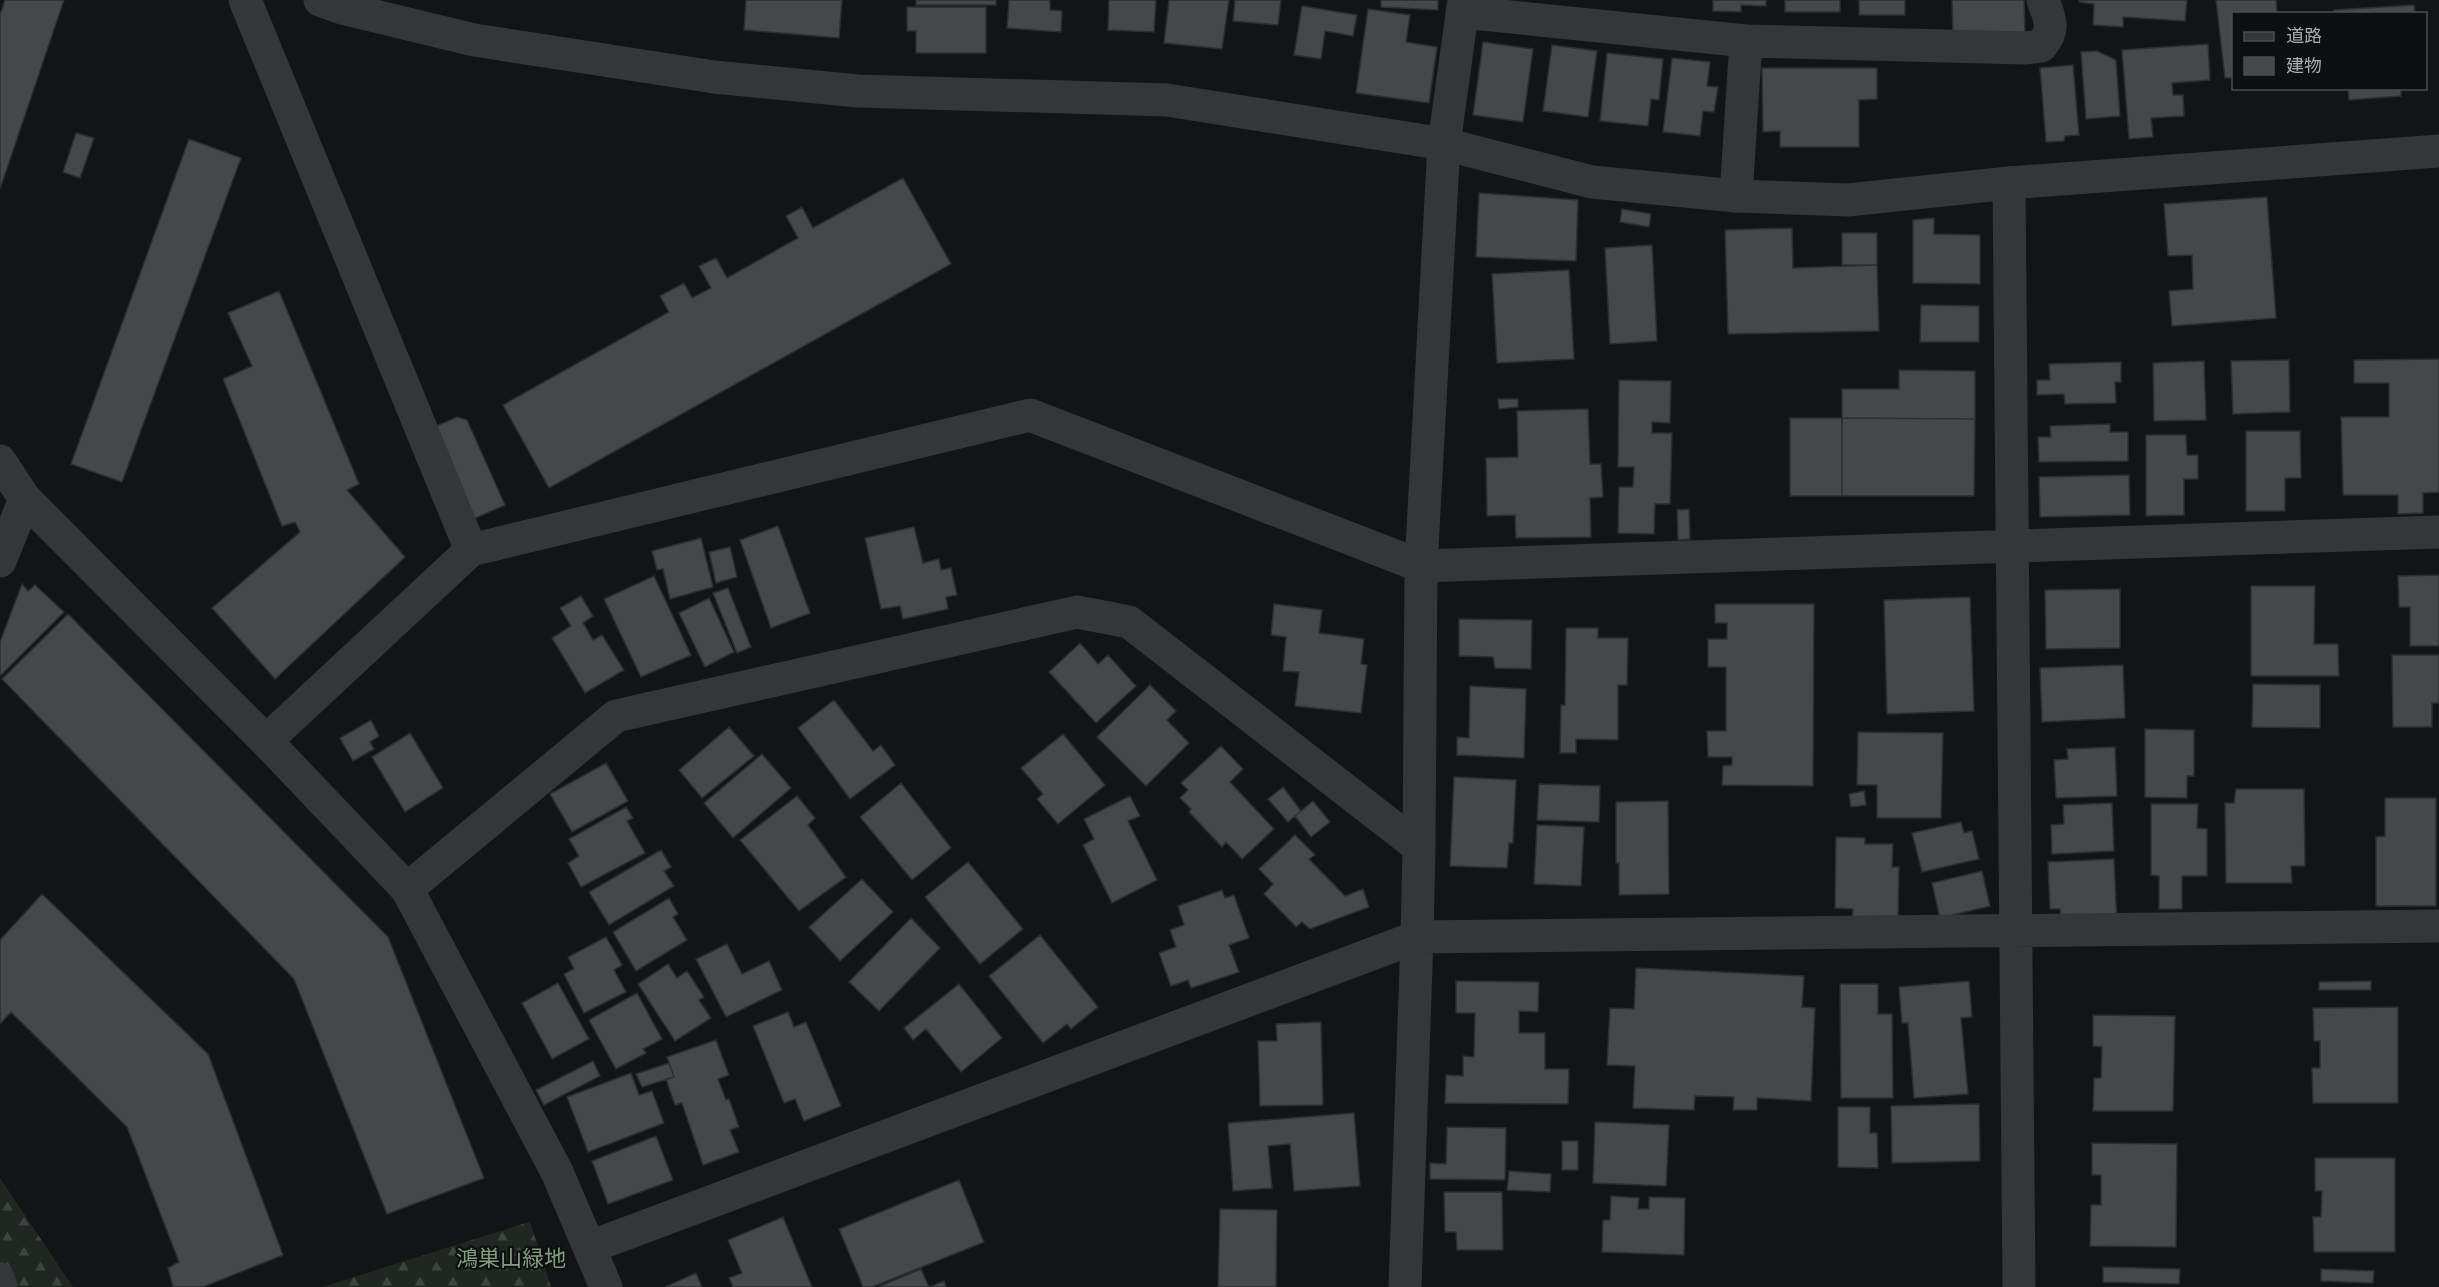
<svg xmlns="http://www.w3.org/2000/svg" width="2439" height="1287" viewBox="0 0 2439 1287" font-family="'PT Sans Narrow','Noto Sans JP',sans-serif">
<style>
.forest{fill:url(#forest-firs)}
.building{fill:#45474a;stroke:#2d2e31;stroke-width:1.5}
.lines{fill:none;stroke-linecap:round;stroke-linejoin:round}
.service{stroke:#353639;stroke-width:26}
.minor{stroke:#353639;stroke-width:33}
.tertiary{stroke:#353639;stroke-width:33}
.labels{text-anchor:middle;stroke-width:4.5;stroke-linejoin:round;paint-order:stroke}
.park-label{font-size:22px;fill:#839e7e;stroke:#0e0f10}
</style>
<defs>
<pattern id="forest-firs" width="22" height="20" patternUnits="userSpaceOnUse" patternTransform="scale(1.5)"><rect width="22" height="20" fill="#202720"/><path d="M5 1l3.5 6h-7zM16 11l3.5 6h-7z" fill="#3d443e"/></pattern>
</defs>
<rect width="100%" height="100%" fill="#131415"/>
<!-- forest -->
<path class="forest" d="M0,1178L73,1287H0Z
M530,1222L551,1287H322L529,1222Z"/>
<!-- building -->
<path class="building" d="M5,0H64L0,189V15Z
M746,0H842L839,38L744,30Z
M916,0H996V5H916Z
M1009,0H1050V10L1062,11L1061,32L1007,28Z
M1109,0H1156L1154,32L1108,30Z
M1169,0H1229L1222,49L1164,43Z
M1235,0H1281L1278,25L1233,21Z
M1381,0H1438V10L1381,7Z
M1713,0H1766V6L1741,5V12L1713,11Z
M1785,0H1840V12H1785Z
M1859,0H1905V15H1859Z
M1952,0H2024L2025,33L1953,34Z
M2079,0H2187L2185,21L2123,17V27L2093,25L2094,4L2079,2Z
M2216,0H2276L2277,14H2234V78H2225Z
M2414,5L2415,14H2335L2334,10Z
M1302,6L1357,15L1353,36L1325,31L1321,59L1294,55Z
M907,7H986V53H916V31H907Z
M1368,9L1410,15L1406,42L1437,47L1429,103L1356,93Z
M1483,42L1533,49L1523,122L1473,115Z
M2208,44L2210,80L2172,83L2173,95H2183L2184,116L2151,118L2153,137L2129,139L2122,50Z
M1552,45L1597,51L1588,117L1543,111Z
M2097,51L2116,60L2120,116L2086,119L2081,52Z
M1607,53L1663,59L1659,100L1651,99L1648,126L1600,121Z
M1672,58L1710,62L1707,86L1718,87L1714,112L1703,111L1700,136L1663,132Z
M2073,65L2079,135L2065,136L2064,141L2046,142L2040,68Z
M1762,68H1877V99L1859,100V147H1780V131L1763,132Z
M2348,88H2401V96L2349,100Z
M76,133L94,138L80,178L63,172Z
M189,139L241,158L122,482L71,464Z
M903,178L951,264L549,488L503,405L669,312L660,296L684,283L692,298L711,288L699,266L716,258L727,278L798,238L786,216L802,207L813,228Z
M1479,193L1578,200L1576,261L1476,257Z
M2267,197L2276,318L2172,326L2169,291L2193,289L2192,255L2168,256L2164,204Z
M1622,209L1651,214L1649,227L1620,222Z
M1934,218V234L1980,235V284L1913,283V220Z
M1792,228L1793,268L1877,265L1879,331L1728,334L1725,230Z
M1842,233H1877V265H1842Z
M1652,245L1657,341L1610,344L1605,248Z
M1569,270L1574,359L1497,363L1492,274Z
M279,291L359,484L347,490L405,557L275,679L212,608L300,532L295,522L282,526L223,379L252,366L228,313Z
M1921,305L1979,306V342H1920Z
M2439,359V492L2423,493V513L2398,514V495H2343L2341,417H2389V383H2354V360Z
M2289,360L2290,412L2233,414L2231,361Z
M2204,361L2206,420L2154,421L2153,363Z
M2121,362V382H2115L2116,403L2065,404L2064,394L2037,395V380H2050L2049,364Z
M1899,370L1975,371V419L1842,418V389H1899Z
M1619,380L1671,381L1670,423L1652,422V433H1672L1670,504H1655L1654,534L1618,533L1619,487H1633L1634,467H1618Z
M1498,399H1518V407L1499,409Z
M1588,409L1590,464H1601L1603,497L1590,498L1591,537L1516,538L1515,515L1487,516L1486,458L1518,457L1517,411Z
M457,417L467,420L505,505L469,521L425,431Z
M1790,418H1842V496H1790Z
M1842,418L1975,419L1974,496H1842Z
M2110,424V432H2128V461L2039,462L2038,437H2051L2050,426Z
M2246,431H2300L2301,478H2285V511H2246Z
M2146,435H2186L2187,455H2198V479H2184V515L2146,516Z
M2129,475L2130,515L2040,517L2039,477Z
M1689,509L1690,539L1678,540L1677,510Z
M778,526L810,613L771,628L740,540Z
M914,527L923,563L939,559L941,570L951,568L957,595L946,597L948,609L903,619L900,606L881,609L865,538Z
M701,538L713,587L670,599L663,569L657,570L652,551Z
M730,547L737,577L716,583L709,552Z
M2439,575V646H2410V607H2399L2398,576Z
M654,576L691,655L641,677L604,599Z
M22,584L28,591L35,585L64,612L0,676V642Z
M2251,586H2315L2314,644H2338L2339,676H2251Z
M728,588L751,647L737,653L713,593Z
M2120,589V648L2046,649L2045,590Z
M581,596L593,616L583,623L593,640L602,635L624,670L585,693L552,638L571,626L560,608Z
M1970,597L1974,711L1887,714L1884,600Z
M709,598L734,652L705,667L679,613Z
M1274,604L1322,610L1319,633L1364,639L1361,664L1367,665L1361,713L1295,706L1299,672L1283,671L1286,637L1271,635Z
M1715,604H1814L1813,786L1722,785L1723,766L1732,765V757H1708L1707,731H1726V667H1708V639H1727V623H1715Z
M68,614L388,937L484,1178L387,1214L294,979L2,679Z
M1459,619L1532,620L1531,669L1495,668L1493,657L1459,656Z
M1566,628H1598V638H1628L1627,685H1618V740L1576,739V753H1560L1561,705H1565Z
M1080,643L1098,664L1108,655L1136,686L1096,723L1049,672Z
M2392,655H2439V703H2432V727H2393Z
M2123,665L2125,718L2042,722L2040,668Z
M2253,684L2320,685V728L2252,727Z
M1150,685L1176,711L1167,720L1189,743L1146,786L1097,737Z
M1470,686L1526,689L1524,758L1457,755V737L1469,738Z
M834,700L873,751L881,745L895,765L850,799L798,728Z
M371,720L379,736L370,742L374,749L353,761L340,738Z
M729,727L754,756L702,798L679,770Z
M2145,729L2194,730V776H2187V798L2145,797Z
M1858,732L1943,733L1941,818H1877V785H1857Z
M410,733L443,788L405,812L372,757Z
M1063,734L1105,785L1058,824L1037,799L1043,794L1021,768Z
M1221,746L1243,769L1230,782L1274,829L1242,859L1226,842L1222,847L1189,812L1191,809L1180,798L1188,790L1181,783Z
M2115,747L2117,796L2056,798L2054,760L2068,759L2067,749Z
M762,754L791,788L733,838L704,803Z
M606,763L628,801L572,832L550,794Z
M1454,777L1516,780L1513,843H1509L1507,868L1450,866Z
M901,783L951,848L912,880L860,817Z
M1539,784L1600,786L1599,822L1537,820Z
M1283,787L1301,811L1288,822L1268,799Z
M2236,789H2304L2305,866H2291L2292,883H2226L2225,803H2234Z
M1864,791L1866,805L1851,807L1849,794Z
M797,796L815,818L808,825L846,877L799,911L740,840Z
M1130,796L1140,816L1128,821L1157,880L1112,903L1083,845L1094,839L1084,819Z
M2385,798H2436V906H2376V837L2385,836Z
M1313,801L1330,822L1311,837L1295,816Z
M1668,801L1669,894L1619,895V863H1616V802Z
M2112,803L2114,851L2052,854L2051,825L2064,824L2063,805Z
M2151,804H2198L2197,828L2207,829V876H2182V909H2159V876L2151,875Z
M626,807L633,818L627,821L645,853L581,887L568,863L579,856L569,839Z
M1961,822L1964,833L1972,831L1979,859L1922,872L1912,833Z
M1537,825L1584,827L1581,886L1534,884Z
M1295,835L1315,855L1309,859L1345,896L1363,889L1369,907L1310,929L1302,922L1296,927L1264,894L1273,884L1259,869Z
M1836,837L1865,838V844H1893L1892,867H1899L1898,920L1852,919L1853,909L1835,908Z
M661,850L671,867L664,871L674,886L609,925L589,892Z
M2114,859L2117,926L2061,922L2060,909H2050L2048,862Z
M968,862L1023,929L980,964L925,897Z
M1982,871L1990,906L1940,918L1932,883Z
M862,879L893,912L840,961L809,927Z
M1222,890L1225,898L1234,895L1249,938L1229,945L1239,972L1191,988L1188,980L1171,986L1159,953L1176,947L1170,930L1184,925L1178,906Z
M42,894L208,1054L283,1255L203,1287H173L168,1268L179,1262L127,1127L11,1012L0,1024V940Z
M669,898L678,914L673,917L687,940L636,971L613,932Z
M911,918L940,948L879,1011L849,982Z
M1040,935L1098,1007L1071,1029L1067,1024L1043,1043L989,976Z
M606,937L622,965L614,970L626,992L584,1013L564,974L574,969L568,957Z
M727,944L742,974L769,961L782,990L726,1017L696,959Z
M668,964L677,978L687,971L704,997L699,1000L711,1018L675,1041L638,984Z
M1636,968L1804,976L1802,1007L1815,1008L1811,1101L1757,1098V1110H1733L1734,1097L1695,1096L1694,1110L1633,1108L1635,1066L1607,1065L1610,1008L1634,1009Z
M1456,981L1539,982L1538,1012L1519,1011V1033H1545V1069H1569L1568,1104L1445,1103L1446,1075L1463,1076V1056L1474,1057L1475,1013H1456Z
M1969,981L1972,1017L1961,1018L1968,1094L1914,1098L1908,1023H1902L1899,987Z
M2371,981V990H2319V982Z
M558,983L589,1039L552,1059L522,1003Z
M959,984L1002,1038L961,1072L926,1029L913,1040L904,1028Z
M1840,984H1878V1014H1892L1893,1098H1841Z
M637,993L662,1039L643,1049L646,1053L616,1069L589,1020Z
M2398,1007V1103H2313L2312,1068H2320V1041H2314L2313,1008Z
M788,1012L794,1027L806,1022L841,1106L804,1121L795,1099L784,1103L753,1026Z
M2093,1015L2175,1016L2173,1111H2093L2094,1078H2101L2102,1047L2093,1046Z
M1321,1022L1323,1105L1260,1106L1258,1041H1277L1276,1024Z
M716,1040L729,1075L718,1079L726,1100L729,1099L739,1127L730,1130L739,1152L703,1165L682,1103L675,1105L666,1079L674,1077L667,1057Z
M593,1061L600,1076L544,1105L536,1090Z
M669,1063L674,1077L642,1087L636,1074Z
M631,1073L639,1095L652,1091L664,1123L588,1152L567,1097Z
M1979,1104L1980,1161L1892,1163L1891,1106Z
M1838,1107H1870V1133H1877L1878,1168L1838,1167Z
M1354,1113L1360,1186L1294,1191L1290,1144L1268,1146L1272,1188L1233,1191L1228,1123Z
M1595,1122L1669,1125L1666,1186L1593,1183Z
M1447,1127L1506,1128L1505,1180L1430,1179V1163L1446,1164Z
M656,1136L673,1180L608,1204L592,1161Z
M1562,1141H1578V1170H1562Z
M2092,1143L2177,1144L2176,1247L2090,1246L2091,1205H2101V1175H2092Z
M2315,1158H2395V1252H2314L2313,1217H2321L2322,1191H2315Z
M1509,1171L1551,1174L1550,1192L1507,1190Z
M959,1180L984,1242L872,1287H863L839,1229Z
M1444,1192H1502L1503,1250H1457L1456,1232H1445Z
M1611,1196L1639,1198L1638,1209H1649V1197L1685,1198L1684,1255L1602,1252L1603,1220H1610Z
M1220,1209L1277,1210L1276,1287H1218Z
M783,1217L812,1287H733L729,1278L742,1273L728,1240Z
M2103,1267L2180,1269L2179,1284L2103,1282Z
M921,1269L929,1287H878Z
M2321,1269L2374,1271L2373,1283L2321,1281Z
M696,1273L702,1287H665Z
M944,1281L946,1287H930Z"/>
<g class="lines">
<!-- service -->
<path class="service" d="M0,1275L5,1287"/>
<!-- minor -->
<path class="minor" d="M245,0L471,550L266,741
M1462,12L1746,41L2024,48L2041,46C2056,28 2050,20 2043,0
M2009,183L2019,1287
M1736,196L1746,41
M471,550L1030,415L1421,566L2439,532
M0,561L25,499
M1419,847L1421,566L1444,144L1464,0
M407,889L616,716L1077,612L1129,622L1419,847L1417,937L590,1247
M1405,1287L1417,937L2439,926"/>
<!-- tertiary -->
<path class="tertiary" d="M320,0L342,8L474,40L714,77L858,91L1167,100L1444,144L1592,182L1736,196L1848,200L2009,183L2439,151
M0,461L25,499L266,741L407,889L557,1172L606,1287"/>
</g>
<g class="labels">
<!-- park labels -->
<g class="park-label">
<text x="511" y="1266">鴻巣山緑地</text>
</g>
</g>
<!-- legend -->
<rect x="2232" y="12" width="195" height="78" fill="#0e0f10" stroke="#4b4e52" stroke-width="1.5"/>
<rect x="2244" y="32" width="30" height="9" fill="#353639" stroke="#4b4e52" stroke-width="1.5"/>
<text x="2286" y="42" font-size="18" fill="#a6adb4">道路</text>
<rect x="2244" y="57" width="30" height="18" fill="#45474a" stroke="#4b4e52" stroke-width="1.5"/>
<text x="2286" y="72" font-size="18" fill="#a6adb4">建物</text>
</svg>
